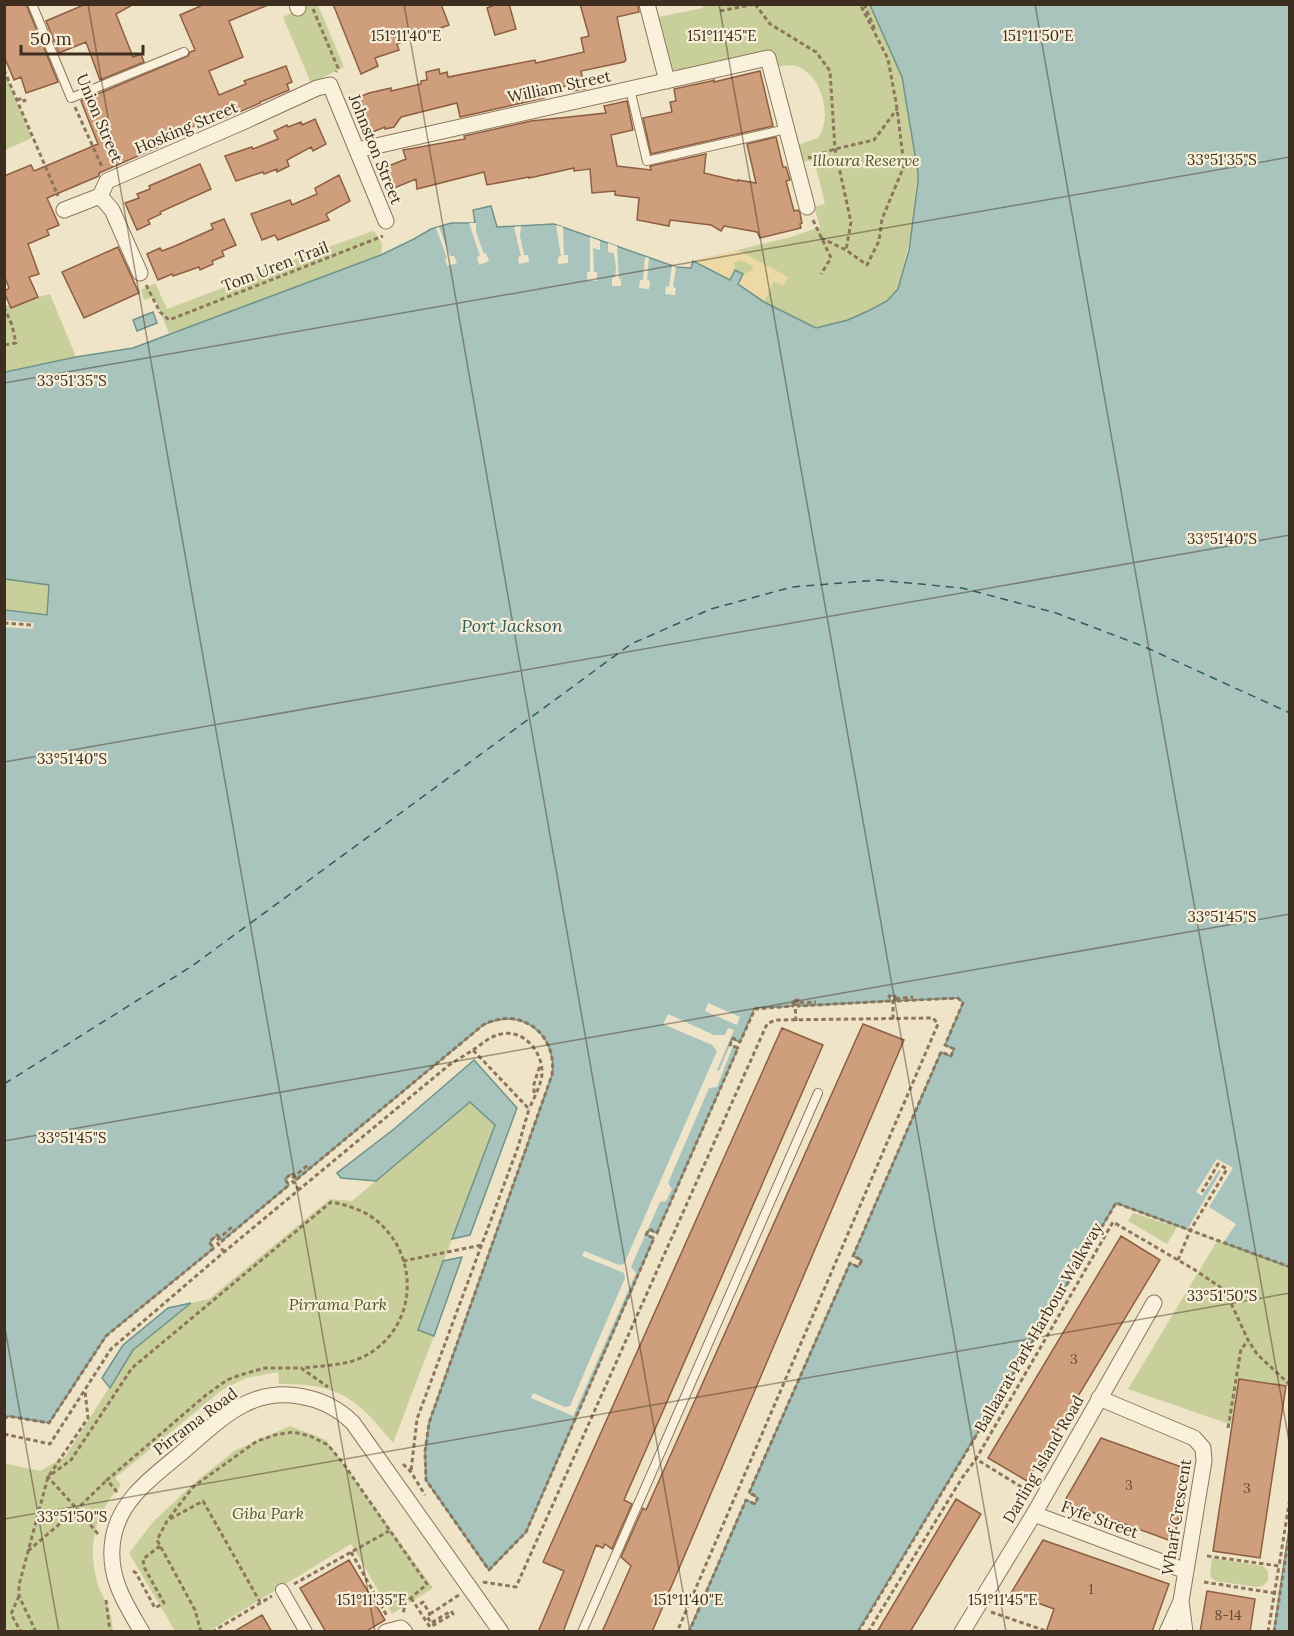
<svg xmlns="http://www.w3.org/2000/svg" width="1294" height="1636" viewBox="0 0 1294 1636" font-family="Lora,serif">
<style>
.green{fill:#c9cf9b}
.sand{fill:#ecd9a5}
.water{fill:#a9c4bc;stroke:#6f938a;stroke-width:1.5}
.pier{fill:#f0e4c8}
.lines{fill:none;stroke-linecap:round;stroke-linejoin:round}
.ferry{stroke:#2f5d5a;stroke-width:1.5;stroke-dasharray:8 6;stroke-linecap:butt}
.building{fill:#cf9f7d;stroke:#8d5f41;stroke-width:1.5}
.service-casing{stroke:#8d765c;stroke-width:10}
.pedestrian-casing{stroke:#8d765c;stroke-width:14}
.minor-casing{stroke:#8d765c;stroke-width:17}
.path{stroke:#8d765c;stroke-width:3;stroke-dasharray:4.5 3;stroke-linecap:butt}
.service{stroke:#faf1dc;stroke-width:8}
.pedestrian{stroke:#faf1dc;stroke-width:12}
.minor{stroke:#faf1dc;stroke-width:15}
.ticks{fill:none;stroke:#3d2e20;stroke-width:1.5;stroke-opacity:0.45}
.labels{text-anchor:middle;stroke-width:4.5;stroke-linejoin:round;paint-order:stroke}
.number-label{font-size:14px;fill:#624a37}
.street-label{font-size:16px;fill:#3d2e20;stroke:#f7eed8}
.park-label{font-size:16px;font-style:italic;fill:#4d5a26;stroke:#f7eed8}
.water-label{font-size:18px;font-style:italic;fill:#2f5d5a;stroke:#f7eed8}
.ticks-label{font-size:15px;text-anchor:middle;fill:#3d2e20;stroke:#f7eed8;stroke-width:4.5;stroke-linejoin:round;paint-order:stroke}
</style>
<rect width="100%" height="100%" fill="#f0e4c8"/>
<!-- green -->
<path class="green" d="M308,5H318L344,67L311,83L283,17Z
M703,5H870L902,77L918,173L911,234L898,289L887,301L848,320L816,328L764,302L738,284L742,274L735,271L693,261L791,237L820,227L814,207L825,204L814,160L802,162L798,145L818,138C833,117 822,74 796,66C790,64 783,66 778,67L773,52L673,73L659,17L703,8Z
M5,73L32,138L5,150H4Z
M373,231L375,232L382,243L381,255L214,319L169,333L154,297L144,300L141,290L155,283L167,309L254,276L266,267L268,269Z
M50,294L76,357L5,372L4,306Z
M5,579L49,584L47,615L5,610Z
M470,1102L495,1125L418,1330L434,1336L393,1443C356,1398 339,1383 279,1384L278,1372L246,1378L222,1390L115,1478L121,1485C94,1516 86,1547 99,1588C102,1596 108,1604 110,1613C112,1619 112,1626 113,1631H5L4,1463L40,1471L65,1457L133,1350L191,1303L209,1299L330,1199L352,1201Z
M1133,1213L1177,1227L1167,1244L1128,1221Z
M1217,1241L1289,1267V1386L1239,1379L1232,1425L1128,1389Z
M290,1426L326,1440L433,1588L392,1614L351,1544L209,1631H175L129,1553L153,1522L193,1484L234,1451Z
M1212,1558L1263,1566L1268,1571V1580L1264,1585L1257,1587L1215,1581L1210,1576Z"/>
<!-- sand -->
<path class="sand" d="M738,250L788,277L783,286L774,281L764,302L738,284L743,274L753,270L752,265L741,260L734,263L735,270L730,280L693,261Z"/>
<!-- water -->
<path class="water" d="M870,5H1289V1267L1116,1203L858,1631H689L746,1500L755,1504L758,1498L749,1493L850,1263L858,1267L862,1260L853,1256L941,1052L950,1056L954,1049L945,1045L963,1003L958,998L895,1001V996H890V1001L798,1006L797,1000L793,1001V1006L757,1008L754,1009L740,1042L732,1039L730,1045L738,1048L657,1233L649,1230L647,1235L654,1238L526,1532L489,1570L426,1480L425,1452L429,1423L552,1075C558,1034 520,1005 482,1026L297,1179L292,1174L285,1179L289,1185L222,1241L217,1235L210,1242L214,1248L106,1336L49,1423L9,1416L5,1419V610L47,615L49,585L5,579V372L76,357L133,348L381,255L414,239L431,229L451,223H475L473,210L491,206L497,227L554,224L676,267L691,268L693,261L730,280L735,270L743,274L738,284L764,302L816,328L848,320L870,310L887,301L898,289L909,250L918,182V173L902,77Z
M153,312L157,323L137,331L133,320Z
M474,1060L517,1108L470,1235L452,1239L495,1125L470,1102L376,1181L341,1178L337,1173L394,1129Z
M462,1257L434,1336L418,1330L443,1261Z
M191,1303L133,1350L110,1388L102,1378L123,1345L168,1308Z
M1289,1529V1631H1274Z"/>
<!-- pier -->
<path class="pier" d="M469,223H476V232L484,254L486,253L489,261L479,265L477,257L480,256Z
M556,225L563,227L564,255H568V263L558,264V257L561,256Z
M521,226L520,236L524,255H528L529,262L519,264L518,257L521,256L514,227Z
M439,227L450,256H454L457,263L447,266L445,259L447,258L436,228Z
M590,237L600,241V250L593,248L594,272H597V281L587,280V272H590Z
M608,243L617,246L619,279H621V286H612V278L615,277L616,268L614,253L608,252Z
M645,257L649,258L647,280L650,281L649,289L639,288L640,280H643Z
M672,266L676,267L673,287L676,288L675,295L665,294L666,286L669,287Z
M5,620L34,623L33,629L5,627Z
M708,1003L740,1017L737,1025L705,1011Z
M668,1014L714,1035H725L728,1028L734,1030L717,1070L719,1071L730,1045L733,1046L717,1087L709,1088L668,1183L672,1189L666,1201L660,1202L631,1267L636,1273L573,1416L531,1398L533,1393L565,1407L570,1406L625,1278L624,1273L582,1256L584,1251L619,1265L624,1264L717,1051L712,1045L663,1024Z
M1217,1159L1233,1168L1209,1207L1236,1224L1223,1243L1187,1230L1221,1171L1219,1170L1202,1196L1196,1192Z"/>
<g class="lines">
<!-- ferry -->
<path class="ferry" d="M4,1084L192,966L631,644L711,609L792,587L878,580L962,588L1056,613L1145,647L1290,713"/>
</g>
<!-- building -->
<path class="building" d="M4,4H26L58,82L26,93L21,77L14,80L4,56Z
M86,4H134L116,14L133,57L141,54L144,62L100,80L86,42L59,53L46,21Z
M205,4L268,5L229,21L243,57L209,71L219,95L246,84L244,81L286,66L292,82L287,84L289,90L260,102V103L223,119L221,114L170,137L161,142L163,145L99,173V176L47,198L59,225L47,230L49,235L28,244L39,274L29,277L38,297L11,308L4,292L9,288L4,275V176L31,165L34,171L98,144L81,101L188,56L190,52L195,50L180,15Z
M333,4H441L449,25L397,44L399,50L375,58L378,66L361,74Z
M497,4H509L516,29L495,35L487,8Z
M580,4H638L639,12L617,17L626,60L624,62L581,71L585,89L573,91L572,85L542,91L544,98L460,117L457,103L401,117L394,127L385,129V127L370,133L357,98L369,93L391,88V91L421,84V81L427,80L426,72L439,69L440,74L447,72L448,77L535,60L536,63L584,52L581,38L589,36Z
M760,71L773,126L651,154L643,118L672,112L670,102L676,101L674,89L711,81L714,80V82Z
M627,101L633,130L611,135L617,166L651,170L650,166L706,154L704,173L738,181V180L756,183L747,144L776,137L783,167H786L790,180L786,181L794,211L798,210L800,213L802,223L800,224L801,228L760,238L757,232L724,226L721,231L711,225L670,220L669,226L637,220L639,198L615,195V191L592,193L590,169L574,171V168L529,178V177L487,185L484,172L417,189L416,179L394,188L386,167L406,159L403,150L465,139L464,136L531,121L606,113L604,106Z
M315,119L326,144L313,151L311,147L287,160L289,166L277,172V169L264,174L263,172L236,181L225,156L252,147L253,149L278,139L274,131L287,125L288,127L301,122L302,125Z
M200,164L211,189L160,212L161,214L148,220L150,224L137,230L125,203L139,198L137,194L150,189L149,186Z
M339,175L350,201L326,214L329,220L278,240L275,235L262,240L251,214L290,200L292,205L317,194L315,188Z
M224,219L236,245L222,251L224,256L212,261L213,264L200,270L199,267L173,276L172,274L158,280L147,254L160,248L162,251L175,246L213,229L211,224Z
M118,247L139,293L84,318L62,272Z
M863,1024L904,1040L652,1632H602L631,1566L621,1557L643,1508L646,1510Z
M782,1028L823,1045L624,1500L632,1504L612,1549L605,1544L603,1548L596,1545L563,1632H538L564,1571L543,1562Z
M1121,1236L1160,1260L1027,1481L988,1458Z
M1239,1379L1286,1386L1260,1558L1213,1551Z
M1101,1438L1187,1469L1174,1542L1064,1502Z
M956,1499L981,1514L910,1632H877Z
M1043,1540L1169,1584L1152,1632H1046L1054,1609L1011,1593Z
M349,1560L385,1620L365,1632H326L300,1588Z
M1207,1591L1255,1599L1250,1632H1200Z
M262,1615L272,1632H233Z"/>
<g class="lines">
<!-- service casing -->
<g class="service-casing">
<path id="service" d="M32,4L71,98L184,52
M630,89L647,161L786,129
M582,1632L818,1093"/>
</g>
<!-- pedestrian casing -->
<g class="pedestrian-casing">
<path id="pedestrian" d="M282,1590L306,1632"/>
</g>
<!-- minor casing -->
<g class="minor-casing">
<path id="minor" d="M297,4L298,8
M647,4L667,81
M358,150L768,58L807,207
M100,196L112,210L140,273
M64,210L100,196L107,181L245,121L317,88L330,85L386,221
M1099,1398L1194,1438L1203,1448L1204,1461L1181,1601L1167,1632
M1034,1514L1186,1571
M1181,1601L1185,1632
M142,1632C124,1602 107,1575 113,1539C119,1501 151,1478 179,1455C199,1438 220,1417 243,1405C279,1386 325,1395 353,1423L501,1632
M386,1632L401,1628L405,1632
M962,1632L1034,1514L1154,1303"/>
</g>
<!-- path -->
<path class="path" d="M755,4L770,24L816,52L830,71L835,149L851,222L846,250
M864,4L875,30
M313,9L338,68L336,72
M720,11L755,4
M4,70L58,196
M17,100L23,98L24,101L28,99
M75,107L102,167
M808,158L835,149L874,140L897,109
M813,220L831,258L821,274
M821,238L846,250L867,265L879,241L882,219L904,166L897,108L888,59L860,4
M146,285L160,312L169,320L383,236
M4,307L12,325L16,343L4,345
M4,623L31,625
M893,1019V999L913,997
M796,1021L795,1003L816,1002
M473,1050C482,1044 490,1036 501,1034C524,1029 543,1052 542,1074C541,1085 534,1098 529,1109
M534,1093V1084L540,1065
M299,1190L291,1179L308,1165
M224,1252L216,1241L233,1226
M1178,1260L1190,1231L1227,1169L1218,1164L1202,1192
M403,1261L482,1245
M4,1419L8,1416L49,1423L106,1336L214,1248L209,1242L217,1235L222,1241L289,1185L285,1179L292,1173L297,1179L483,1025C520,1005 558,1034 552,1075L429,1423L425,1452L426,1480L489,1570L526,1532L654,1238L646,1235L649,1229L657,1233L738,1048L730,1045L733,1038L740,1042L755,1009L793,1006V1001L798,1000V1006L890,1001L889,996H895V1001L958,998L963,1003L945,1045L954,1049L951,1056L941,1052L853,1256L862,1260L858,1267L850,1263L749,1493L758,1497L755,1504L746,1500L689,1632
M1228,1428L1241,1349L1248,1341
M4,1434L50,1444L111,1349L224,1252L449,1065L473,1050L529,1109L518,1147L417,1419L411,1471
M403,1464L411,1472L425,1495
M1028,1491L976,1459L1113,1222L1195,1270L1220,1287L1230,1301L1248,1340L1257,1354L1290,1385
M117,1492L107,1480L206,1395L227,1380L240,1375L265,1368H301L328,1387
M170,1519L203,1501L260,1602
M98,1534L77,1509L107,1480
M28,1551L77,1509L48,1477L71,1460L132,1368L331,1202C347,1205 364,1210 377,1221C417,1254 418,1317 376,1349C354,1366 328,1365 302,1368
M351,1552L387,1616
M1207,1556L1279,1566L1290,1498
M133,1571L136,1573L155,1608L164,1603L144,1567L143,1559L160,1546
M483,1582L516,1587L767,1024L775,1020L933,1018L938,1024L677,1632
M1204,1582L1274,1593
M294,1584L389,1531
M19,1596L11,1614L21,1632
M411,1598L430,1627L453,1614L451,1611L431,1623L427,1616L430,1614L423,1602L417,1606
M106,1600L110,1632
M991,1612L1046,1631
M430,1614L459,1595
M36,1632L19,1596V1585L48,1477L88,1418L85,1391
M201,1632L195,1610L157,1540L167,1521L193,1487L257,1441L275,1435L293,1432L310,1436L328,1445L343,1463L427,1584L405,1603L403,1615
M212,1632L272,1596
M858,1632L1116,1203L1290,1267
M868,1632L962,1478L976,1459
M1268,1632L1279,1566
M1274,1632L1290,1529"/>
<!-- service -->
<use href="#service" class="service"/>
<!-- pedestrian -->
<use href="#pedestrian" class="pedestrian"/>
<!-- minor -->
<use href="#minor" class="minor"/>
</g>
<!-- ticks -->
<path class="ticks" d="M88,4L375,1632M404,4L690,1632M719,4L1006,1632M1035,4L1290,1447M4,5L7,4M4,383L1290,157M4,762L1290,535M4,1141L1290,914M4,1323L59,1632M4,1519L1290,1293"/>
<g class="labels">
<!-- number labels -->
<g class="number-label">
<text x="1074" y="1364">3</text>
<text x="1129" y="1490">3</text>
<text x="1247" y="1493">3</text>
<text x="1091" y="1594">1</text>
<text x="1228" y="1620">8-14</text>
</g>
<!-- street labels -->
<g class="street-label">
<text transform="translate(559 86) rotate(-12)" y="6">William Street</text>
<text transform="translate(100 118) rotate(67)" y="6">Union Street</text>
<text transform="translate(186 127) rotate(-23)" y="6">Hosking Street</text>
<text transform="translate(376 149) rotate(68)" y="6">Johnston Street</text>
<text transform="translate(275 266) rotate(-21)" y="6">Tom Uren Trail</text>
<text transform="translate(1038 1327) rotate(-60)" y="6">Ballaarat Park Harbour Walkway</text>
<text transform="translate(195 1421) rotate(-37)" y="6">Pirrama Road</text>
<text transform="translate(1043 1459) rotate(-60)" y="6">Darling Island Road</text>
<text transform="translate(1176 1517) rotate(-81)" y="6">Wharf Crescent</text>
<text transform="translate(1100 1519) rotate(20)" y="6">Fyfe Street</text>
</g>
<!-- park labels -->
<g class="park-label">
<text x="866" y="166">Illoura Reserve</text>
<text x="338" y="1310">Pirrama Park</text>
<text x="268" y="1519">Giba Park</text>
</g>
<!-- water labels -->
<g class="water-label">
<text x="512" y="632">Port Jackson</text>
</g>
</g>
<g class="ticks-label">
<text x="1038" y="41">151°11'50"E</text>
<text x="406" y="41">151°11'40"E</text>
<text x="722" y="41">151°11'45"E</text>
<text x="1222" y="165">33°51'35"S</text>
<text x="72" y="386">33°51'35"S</text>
<text x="1222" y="544">33°51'40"S</text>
<text x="72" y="764">33°51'40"S</text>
<text x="1222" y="922">33°51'45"S</text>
<text x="72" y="1143">33°51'45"S</text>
<text x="1222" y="1301">33°51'50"S</text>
<text x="72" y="1522">33°51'50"S</text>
<text x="372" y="1605">151°11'35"E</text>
<text x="688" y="1605">151°11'40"E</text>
<text x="1003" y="1605">151°11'45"E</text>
</g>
<!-- border -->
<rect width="1294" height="1636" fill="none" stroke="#3d2e20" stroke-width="12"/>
<!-- scale -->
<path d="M21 45v9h122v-9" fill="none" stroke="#3d2e20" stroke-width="3"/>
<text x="30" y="45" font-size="18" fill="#3d2e20" stroke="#f7eed8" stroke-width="4.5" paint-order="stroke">50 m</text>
</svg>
